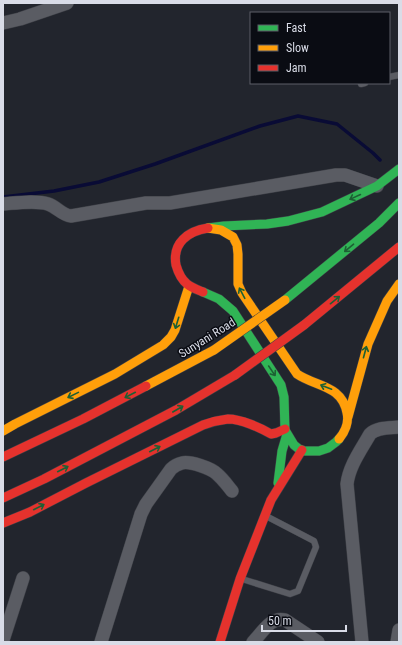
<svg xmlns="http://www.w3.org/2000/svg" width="402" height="645" viewBox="0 0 402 645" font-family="'Roboto Condensed',sans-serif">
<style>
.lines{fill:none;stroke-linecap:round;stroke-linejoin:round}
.stream{stroke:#090b35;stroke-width:3.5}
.lane-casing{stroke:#3e4047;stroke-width:7}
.street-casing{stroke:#3e4047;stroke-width:14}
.fast-casing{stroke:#3e4047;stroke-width:10}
.slow-casing{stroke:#3e4047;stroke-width:10}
.jam-casing{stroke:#3e4047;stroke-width:10}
.lane{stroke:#5a5c63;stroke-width:6}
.street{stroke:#5a5c63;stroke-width:13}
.fast{stroke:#30b455;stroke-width:9}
.slow{stroke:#ff9f0a;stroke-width:9}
.jam{stroke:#e5322d;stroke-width:9}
.slow-bridge-casing{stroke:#3e4047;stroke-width:10;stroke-linecap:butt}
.jam-bridge-casing{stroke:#3e4047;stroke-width:10;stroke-linecap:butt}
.slow-bridge{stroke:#ff9f0a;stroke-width:9}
.jam-bridge{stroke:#e5322d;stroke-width:9}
.oneway{stroke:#1d6034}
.labels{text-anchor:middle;stroke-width:3;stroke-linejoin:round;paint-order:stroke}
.street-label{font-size:12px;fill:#d9dce7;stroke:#0a0c13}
</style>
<rect width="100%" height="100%" fill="#22252d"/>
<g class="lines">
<!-- stream -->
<path class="stream" d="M3,197L54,191L99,182L155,164L260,126L298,116L337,124L373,153L380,160"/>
<!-- lane casing -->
<g class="lane-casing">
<path id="lane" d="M389,77L399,75
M361,84L365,83
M242,579L290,594L298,591L316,547L314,541L266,516"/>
</g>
<!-- street casing -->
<g class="street-casing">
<path id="street" d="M3,23L20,19L67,3
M3,204C16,203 36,200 48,204C57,207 62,215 71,216L146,203H170L336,175H345L377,186
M3,640L23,578
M101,642L141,514L146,504L171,469C174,466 178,464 182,463C190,461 211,468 217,474C223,479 227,485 232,491
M253,642C262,633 271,616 285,620L318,642
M362,642L347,484C349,466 361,450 370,434C377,427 390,428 399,427
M397,642L399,630"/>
</g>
<!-- fast casing -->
<g class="fast-casing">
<path id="fast" d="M208,228L224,226L267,224L288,221L322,212L377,186L399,169
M203,292L219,299L233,311L281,385L284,397L285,430L294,445L299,449L304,451H319L328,448L336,442L339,439
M285,300L379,223L399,203
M278,483L282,451L287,434"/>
</g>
<!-- slow casing -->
<g class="slow-casing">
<path id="slow" d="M208,228L221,230L233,237L237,245L238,254V284L242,293L297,374C316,387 342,385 347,413C349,422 345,432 339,439
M146,386L214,350
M348,417L368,344L387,301L399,284
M3,431L15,424L115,374L163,345L171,337L175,330L189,286"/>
</g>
<!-- jam casing -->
<g class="jam-casing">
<path id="jam" d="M203,292C198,290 192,288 187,284C181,279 178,272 176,265C172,243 188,231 208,228
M304,325L399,247
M3,457L83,419L146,386
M3,498L44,479L176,410L235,375
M3,523L30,512L86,483L203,425C211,422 219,420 228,419C241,419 261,428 271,434L276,433L285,429
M220,642L240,579L271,500L302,450"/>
</g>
<!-- lane -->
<use href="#lane" class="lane"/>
<!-- street -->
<use href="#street" class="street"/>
<!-- fast -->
<use href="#fast" class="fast"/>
<!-- slow -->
<use href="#slow" class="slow"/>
<!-- jam -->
<use href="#jam" class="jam"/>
<!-- slow-bridge casing -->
<g class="slow-bridge-casing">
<path id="slow-bridge" d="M214,350L285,300"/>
</g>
<!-- jam-bridge casing -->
<g class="jam-bridge-casing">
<path id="jam-bridge" d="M235,375L304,325"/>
</g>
<!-- slow-bridge -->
<use href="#slow-bridge" class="slow-bridge"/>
<!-- jam-bridge -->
<use href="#jam-bridge" class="jam-bridge"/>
</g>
<!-- one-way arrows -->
<defs><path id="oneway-shaft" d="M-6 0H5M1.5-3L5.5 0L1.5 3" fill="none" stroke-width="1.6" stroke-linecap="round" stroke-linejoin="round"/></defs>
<g class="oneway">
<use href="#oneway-shaft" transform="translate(355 197) rotate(155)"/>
<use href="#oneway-shaft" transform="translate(349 248) rotate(140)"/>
<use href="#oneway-shaft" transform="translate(242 293) rotate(-118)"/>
<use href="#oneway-shaft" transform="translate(335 300) rotate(-39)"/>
<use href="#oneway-shaft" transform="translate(177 323) rotate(107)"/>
<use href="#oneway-shaft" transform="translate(365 352) rotate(-75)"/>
<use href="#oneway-shaft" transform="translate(272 371) rotate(56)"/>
<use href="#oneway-shaft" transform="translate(326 387) rotate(-159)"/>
<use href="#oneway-shaft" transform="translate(73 395) rotate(154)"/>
<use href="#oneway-shaft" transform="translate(130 395) rotate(153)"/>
<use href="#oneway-shaft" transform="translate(178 409) rotate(-30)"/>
<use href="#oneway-shaft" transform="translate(155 449) rotate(-27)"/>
<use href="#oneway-shaft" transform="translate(63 469) rotate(-27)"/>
<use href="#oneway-shaft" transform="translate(39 507) rotate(-27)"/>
</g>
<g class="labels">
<!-- street labels -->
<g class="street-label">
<text transform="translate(207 338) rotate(-32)" y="4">Sunyani Road</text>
</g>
</g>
<!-- border -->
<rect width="402" height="645" fill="none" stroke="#d9dce7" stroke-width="8"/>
<!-- legend -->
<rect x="250" y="12" width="140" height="72" fill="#0a0c13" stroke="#5d5f68"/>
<rect x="258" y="25" width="20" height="6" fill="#30b455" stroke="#5d5f68"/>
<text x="286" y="32" font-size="12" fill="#d9dce7">Fast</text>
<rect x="258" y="45" width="20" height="6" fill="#ff9f0a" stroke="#5d5f68"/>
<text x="286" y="52" font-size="12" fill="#d9dce7">Slow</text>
<rect x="258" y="65" width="20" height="6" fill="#e5322d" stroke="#5d5f68"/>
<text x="286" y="72" font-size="12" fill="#d9dce7">Jam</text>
<!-- scale -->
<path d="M262 625v6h84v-6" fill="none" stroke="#d9dce7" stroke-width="2"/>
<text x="268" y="625" font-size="12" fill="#d9dce7" stroke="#0a0c13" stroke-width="3" paint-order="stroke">50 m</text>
</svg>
